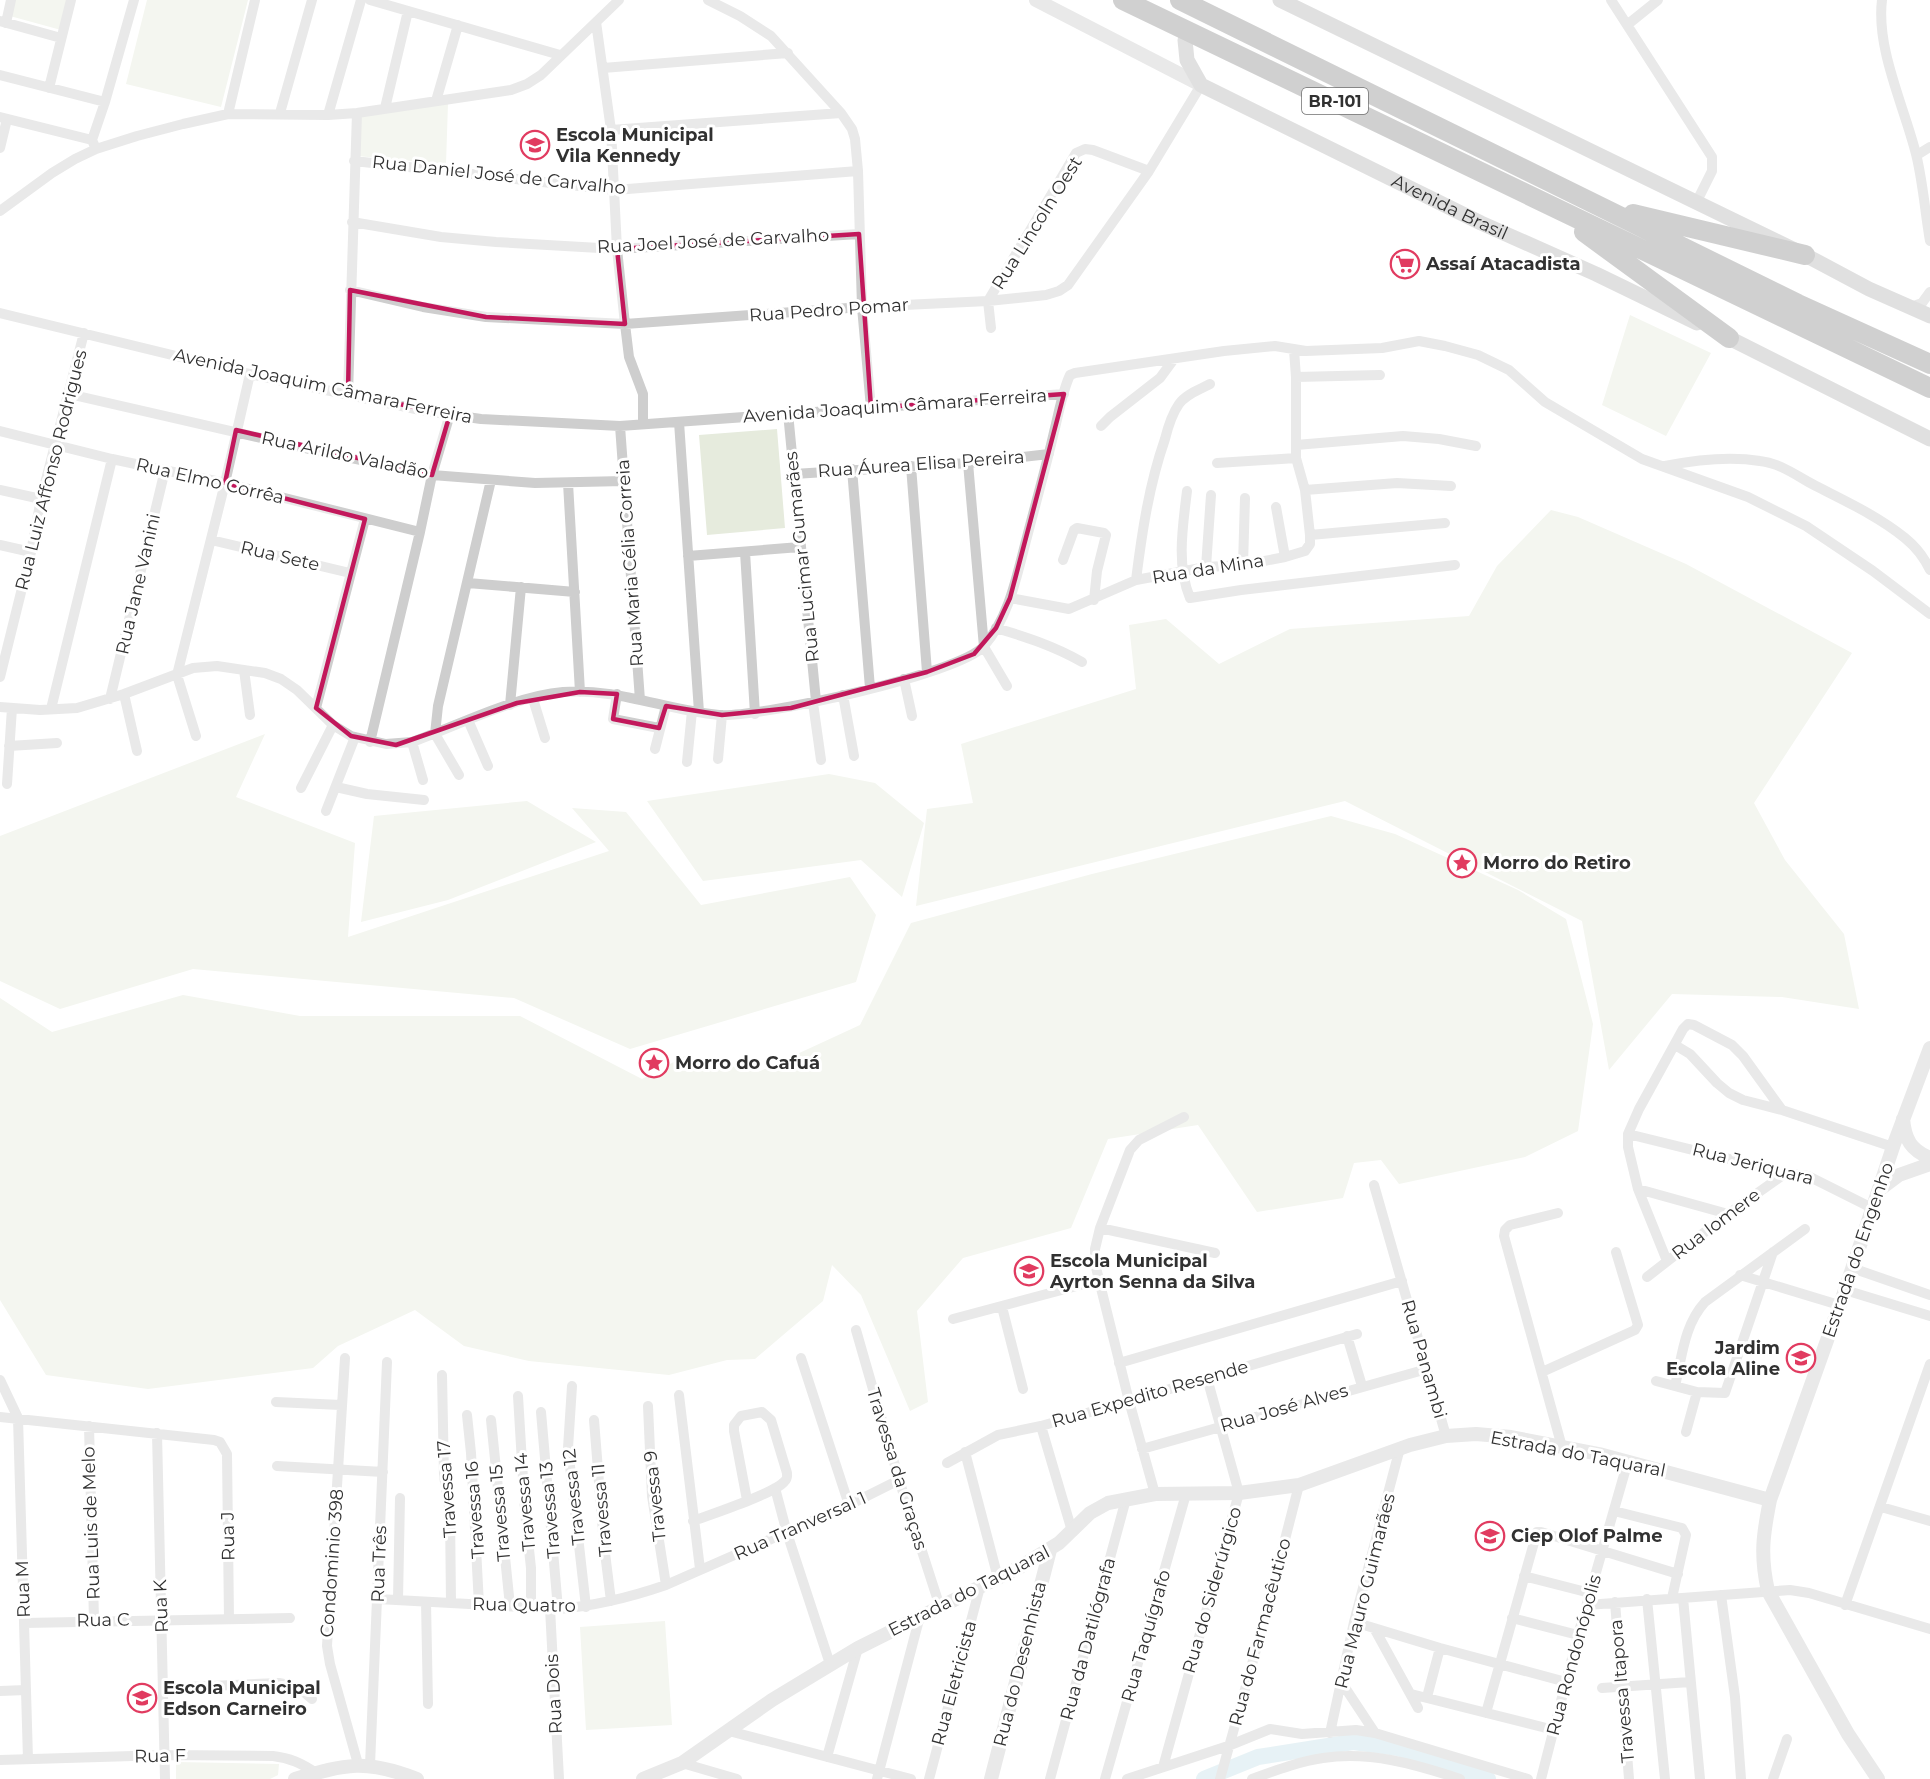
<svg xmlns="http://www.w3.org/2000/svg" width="1930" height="1779" viewBox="0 0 1930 1779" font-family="Montserrat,sans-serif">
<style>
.green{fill:#e6ebdd}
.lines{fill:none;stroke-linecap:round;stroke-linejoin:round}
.river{stroke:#cbe3ea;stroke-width:16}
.minor{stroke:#cecece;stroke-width:10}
.tertiary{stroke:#cecece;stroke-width:14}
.secondary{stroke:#bbb;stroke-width:15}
.motorway{stroke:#989898;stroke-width:20}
.marked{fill:none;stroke:#c2185b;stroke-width:4.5;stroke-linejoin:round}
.labels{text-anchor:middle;stroke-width:6;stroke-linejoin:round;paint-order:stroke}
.shield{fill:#fff;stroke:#6f6f6f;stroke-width:1.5}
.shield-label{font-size:16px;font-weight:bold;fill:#313131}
.poi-label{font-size:18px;font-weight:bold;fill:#313131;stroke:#fff;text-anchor:start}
.street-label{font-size:18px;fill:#313131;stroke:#fff}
</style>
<rect width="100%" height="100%" fill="#fff"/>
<!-- green -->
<path class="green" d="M15,0H68L61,30L10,16Z
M147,0H248L221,107L126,84Z
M448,103L446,164L357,156L361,115Z
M1630,315L1711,353L1666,436L1602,405Z
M777,429L785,528L707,535L699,435Z
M1551,510L1578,517L1686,564L1852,653L1754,803L1785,860L1844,934L1859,1009L1782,997L1672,994L1609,1070L1582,921L1345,801L916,906L927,809L973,803L961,744L1136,689L1129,625L1166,619L1219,664L1290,629L1469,616L1497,566Z
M265,734L236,797L355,843L348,937L609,851L572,808L626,812L701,905L850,877L876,915L856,982L630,1049L514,998L193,969L60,1009L0,981V836Z
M829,774L875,783L924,823L902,897L861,860L703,881L647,801Z
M527,801L596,842L448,900L361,922L374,816Z
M1331,816L1395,834L1518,890L1566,919L1593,1024L1578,1131L1525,1157L1399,1184L1381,1160L1354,1163L1343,1198L1257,1212L1198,1125L1108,1139L1071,1228L963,1258L917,1311L928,1402L910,1411L861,1295L832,1265L823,1301L755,1359L727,1360L669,1375L529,1361L464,1346L415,1310L338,1346L313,1368L148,1389L46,1375L0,1300V998L52,1032L183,995L300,1016H520L642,1079L685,1056L758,1072L860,1025L911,923L1092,874Z
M665,1621L672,1725L586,1730L580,1627Z
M176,1762L279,1764L278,1775L270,1779H176Z"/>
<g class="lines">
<!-- river -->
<path class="river" d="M1204,1779L1258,1757L1353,1742L1398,1748L1488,1779"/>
<!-- minor -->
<path class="minor" d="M370,0L560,55
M708,0L740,16L771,36L841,113L852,129L855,139L858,171L862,307L871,408
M1611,0L1712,157V171L1696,203
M1882,0C1876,49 1904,106 1916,154C1923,182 1925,212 1930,241
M0,21L61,38
M596,22L611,130L617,249L625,324L629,357L643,394V424
M6,23L11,0
M1627,25L1658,0
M603,68L788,53
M0,75L105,102
M49,88L71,0
M436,101L458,25
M385,108L408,11
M280,113L312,0
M228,114L255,0
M328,115L361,0
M0,117L92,140
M611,130L841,113
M0,148L7,119
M96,149L92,140L105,102L134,0
M1917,155L1930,147
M354,161L615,190L858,171
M0,211L52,173L75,159L96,149L137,136L183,124L228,114L328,115L357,113L511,90L527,84L541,75L619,0
M352,222L441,237L496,242L617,249L859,234
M350,290L423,307L486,317L625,324L862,307L988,301L1046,295L1059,291L1068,285L1149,171L1201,85
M1911,307L1922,303L1930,292
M0,313L250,374L425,411L481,419L620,426L1064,394
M991,328L988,301L1076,153L1085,149L1093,150L1149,171
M1296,377L1380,375
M69,394L322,452L432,475L535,483L624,481
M348,394L357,113
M788,413L816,701
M679,422L699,712
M620,426L640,700
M1101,426L1110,417L1160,378L1174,359
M0,431L112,459L225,483L420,532
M1296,445L1403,436L1439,439L1476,446
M968,463L984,647L1007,686
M1217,463L1296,458
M911,466L927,672
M1665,466C1695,460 1730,456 1760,461C1780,463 1797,476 1814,485C1845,501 1878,516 1905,538C1916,547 1924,557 1930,570
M852,469L870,688
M794,474L968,463L1049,454
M568,483L580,692
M0,490L41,499
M1305,490L1397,483L1451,486
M1187,491C1183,525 1176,565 1190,598L1241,590L1455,565
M1276,507L1285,557
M1310,535L1445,523
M211,540L350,573
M0,545L31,552
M745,552L755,714
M688,556L800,547
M1063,560L1074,530L1077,528L1104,533L1106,535L1097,571L1094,600
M1243,565L1245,498
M1206,567L1211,495
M1136,580C1142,532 1149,485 1165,439C1168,427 1172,414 1179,404C1186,394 1199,390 1210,384
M468,583L575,592
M1010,598L1069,609L1136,580L1206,567L1243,565L1285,557L1305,551L1310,544V535L1305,490L1296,458V377L1294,350
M996,628C1026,637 1054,646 1082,662
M244,670L250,715
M0,677L31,552L41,499L84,333
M904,679L912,716
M124,694L137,751
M617,694L613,719L659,728
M843,695L854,756
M110,699L165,470
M533,699L545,738
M813,703L821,760
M510,705L521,587
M0,707L40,710L77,708L124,694L193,668L217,666L265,673L281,679L297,690L333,725L351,736L386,744L412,742C457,726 515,696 563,692C619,688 664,710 719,715C759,718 960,674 984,646C1010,616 1017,574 1027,537C1036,502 1046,467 1054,432C1059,413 1062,392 1070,375L1075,373L1224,351L1275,346L1306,351L1382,348L1419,341L1445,346L1478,355L1509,370L1545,402L1642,459L1748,497L1806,526L1873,571L1930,614
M316,708L365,519
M51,709L112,459
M468,720L488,766
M196,736L177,675L225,483L250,374
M370,742L420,532L432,475L450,414
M412,742L423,780
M9,746L57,743
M655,749L666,706
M718,759L722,715
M687,762L692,711
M459,775L435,734L438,706L491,480
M7,784L12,708
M336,787L367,794L424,800
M301,788L333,725
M326,811L355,737
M1675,1045L1690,1054L1717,1083L1729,1093L1743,1100L1782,1110
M1628,1134L1786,1173L1808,1176L1872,1208
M1374,1185L1446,1436
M1638,1189L1728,1214
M1558,1213L1510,1225L1505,1230L1504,1236L1562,1447
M1100,1228L1215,1253
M1667,1261L1638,1189L1628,1147V1134L1639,1109L1683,1029L1688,1024L1694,1025L1732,1045L1743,1056L1782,1110L1893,1147
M1852,1268L1930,1295
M1740,1275L1839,1305
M1647,1277L1728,1214L1786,1173
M1845,1290L1930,1316
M1002,1307L1023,1389
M953,1319L1099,1280
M856,1330L900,1483L940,1607
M1347,1336L1362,1386
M345,1358L327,1646L330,1664L358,1764
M801,1358L849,1505
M1119,1363L1402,1281
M1542,1372L1635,1330L1638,1325L1616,1252
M442,1375L444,1476L450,1513L451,1603
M0,1380L18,1418L28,1759
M1656,1381L1697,1392L1725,1393L1773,1252
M572,1386L568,1448L586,1607
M1675,1386C1682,1357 1684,1325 1705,1302L1805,1229
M679,1395L700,1569
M518,1396L525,1512L531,1568V1607
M276,1402L341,1405
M648,1406L652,1496L666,1585
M541,1412L558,1609
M467,1415L471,1453L479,1605
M0,1417L214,1440L220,1442L227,1454L229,1619
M491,1420L510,1606
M594,1420L604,1545L611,1601
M89,1426L94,1620
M1041,1426L1072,1531
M1686,1432L1697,1392
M157,1433L165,1779
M1142,1449L1427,1369
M965,1452L998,1578
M947,1463L998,1435L1041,1426L1129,1401L1357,1334
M277,1466L383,1472
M775,1488L787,1533L830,1664
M1155,1494L1129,1401L1099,1280L1095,1263V1249L1100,1228L1130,1150L1139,1140L1184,1117
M1881,1507L1930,1521
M1614,1511L1682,1528L1686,1535L1672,1598
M693,1521C712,1514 773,1494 784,1482C788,1478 787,1477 787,1473L771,1420L762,1412L741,1416L734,1425V1431L747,1500
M1524,1576L1590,1593
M1721,1595L1735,1697L1741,1779
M1683,1598L1700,1779
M378,1599L558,1609C595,1606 631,1597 666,1585L849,1505L899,1480
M1647,1599L1665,1779
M398,1600L400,1498
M426,1602L428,1704
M1615,1602L1629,1779
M1587,1605L1790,1590L1809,1593L1930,1629
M1845,1605L1930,1364
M550,1608L559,1779
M1512,1618L1578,1635
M1354,1622L1440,1648L1566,1682
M24,1623L290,1618
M1374,1628L1418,1708
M1342,1683L1375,1733
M164,1688L279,1683L298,1687L312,1699
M1602,1688L1690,1682
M0,1691L26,1690
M1411,1694L1554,1730
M1427,1697L1440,1648
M1486,1713L1537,1532H1541L1678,1574
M729,1731L911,1779
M1330,1733L1354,1622L1400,1448
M827,1757L858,1648
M0,1760L166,1755L273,1756C290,1758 301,1763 316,1773
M682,1763L737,1779
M370,1765L387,1362
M1163,1767L1239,1493L1207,1378
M877,1779L920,1616
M929,1779L980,1587
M1050,1779L1126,1499
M1105,1779L1186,1494
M1127,1779L1228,1746L1270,1729L1302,1734L1356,1730L1375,1733L1528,1779
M1220,1779L1264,1621L1299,1485
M1252,1779C1274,1771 1300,1761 1323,1758C1370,1751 1415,1764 1460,1779
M1541,1779L1578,1635L1628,1461
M1773,1779L1787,1739"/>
<!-- tertiary -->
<path class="tertiary" d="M1036,0L1201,85
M1903,1119C1905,1140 1911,1150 1930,1158
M1879,1190L1899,1175L1930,1164
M295,1779C347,1764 365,1759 417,1779
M643,1779L682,1763L772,1700L858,1648L1020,1567L1059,1543L1090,1513L1108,1503L1155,1494L1239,1493L1299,1485L1410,1445L1446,1436L1476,1434L1511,1437L1599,1454L1770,1500
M991,1779L1050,1550
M1878,1779L1848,1734L1768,1591C1760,1555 1763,1535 1770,1500L1845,1290L1894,1144L1930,1048"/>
<!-- secondary -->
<g class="secondary">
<path d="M1280,0L1805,255L1869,289L1930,316"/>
<path id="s1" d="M1185,40L1187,60L1201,85L1481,223L1596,274L1697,323"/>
<path d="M1719,333L1930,439"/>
</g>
<!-- motorway -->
<path class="motorway" d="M1123,0L1930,388
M1180,0L1798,304L1930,364
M1633,214L1805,255
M1584,232L1729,338"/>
</g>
<!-- marked area -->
<path d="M0 0H1930V1779H0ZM859,234L871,408L1064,394L1010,598L996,628L974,654L927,672L791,708L722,715L666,706L659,728L613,719L617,694L580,692L517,703L396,745L351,736L316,708L365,519L225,483L236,430L432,475L450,414L348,394L350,290L486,317L625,324L617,249Z" fill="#fff" fill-opacity=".55" fill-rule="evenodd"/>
<path class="marked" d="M859,234L871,408L1064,394L1010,598L996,628L974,654L927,672L791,708L722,715L666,706L659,728L613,719L617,694L580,692L517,703L396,745L351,736L316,708L365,519L225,483L236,430L432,475L450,414L348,394L350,290L486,317L625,324L617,249Z"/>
<!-- icons -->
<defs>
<g id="school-ring" transform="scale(1.5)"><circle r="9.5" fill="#fff" stroke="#e13b60" stroke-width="1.5"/><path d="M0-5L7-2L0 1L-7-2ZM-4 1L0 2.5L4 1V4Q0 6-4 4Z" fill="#e13b60"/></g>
<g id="supermarket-ring" transform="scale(1.5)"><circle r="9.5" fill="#fff" stroke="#e13b60" stroke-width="1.5"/><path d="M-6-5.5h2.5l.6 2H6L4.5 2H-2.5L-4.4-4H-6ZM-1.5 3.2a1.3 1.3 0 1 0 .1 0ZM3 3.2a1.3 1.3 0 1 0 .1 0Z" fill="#e13b60"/></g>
<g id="sight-ring" transform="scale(1.5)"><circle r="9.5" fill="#fff" stroke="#e13b60" stroke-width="1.5"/><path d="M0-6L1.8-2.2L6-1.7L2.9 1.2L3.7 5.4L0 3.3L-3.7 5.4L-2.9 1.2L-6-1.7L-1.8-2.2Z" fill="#e13b60"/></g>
</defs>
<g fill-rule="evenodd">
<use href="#school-ring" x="535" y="145"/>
<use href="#supermarket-ring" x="1405" y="264"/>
<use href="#sight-ring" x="1462" y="863"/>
<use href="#sight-ring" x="654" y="1063"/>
<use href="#school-ring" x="1029" y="1271"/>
<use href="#school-ring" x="1801" y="1358"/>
<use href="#school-ring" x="1490" y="1536"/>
<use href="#school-ring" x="142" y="1698"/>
</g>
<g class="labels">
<!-- shield labels -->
<rect class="shield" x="1302" y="88" width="66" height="26" rx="4.5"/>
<g class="shield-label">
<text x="1335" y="107">BR-101</text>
</g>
<!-- poi labels -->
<g class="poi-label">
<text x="556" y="141">Escola Municipal<tspan x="556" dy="21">Vila Kennedy</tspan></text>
<text x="1426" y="270">Assaí Atacadista</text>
<text x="1483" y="869">Morro do Retiro</text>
<text x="675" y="1069">Morro do Cafuá</text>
<text x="1050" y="1267">Escola Municipal<tspan x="1050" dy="21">Ayrton Senna da Silva</tspan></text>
<text x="1780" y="1354" text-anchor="end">Jardim<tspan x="1780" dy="21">Escola Aline</tspan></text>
<text x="1511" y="1542">Ciep Olof Palme</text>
<text x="163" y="1694">Escola Municipal<tspan x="163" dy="21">Edson Carneiro</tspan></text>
</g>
<!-- street labels -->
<g class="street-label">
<text transform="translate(499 175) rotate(6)" y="6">Rua Daniel José de Carvalho</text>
<text dy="6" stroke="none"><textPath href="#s1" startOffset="326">Avenida Brasil</textPath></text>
<text transform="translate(1037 223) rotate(-58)" y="6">Rua Lincoln Oest</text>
<text transform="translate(713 241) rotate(-3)" y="6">Rua Joel José de Carvalho</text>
<text transform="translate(829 310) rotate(-4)" y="6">Rua Pedro Pomar</text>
<text transform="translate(323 386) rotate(12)" y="6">Avenida Joaquim Câmara Ferreira</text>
<text transform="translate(895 406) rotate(-4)" y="6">Avenida Joaquim Câmara Ferreira</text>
<text transform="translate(345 455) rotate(12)" y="6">Rua Arildo Valadão</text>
<text transform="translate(921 464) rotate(-4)" y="6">Rua Áurea Elisa Pereira</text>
<text transform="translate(51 470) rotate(-76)" y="6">Rua Luiz Affonso Rodrigues</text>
<text transform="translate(210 481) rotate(13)" y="6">Rua Elmo Corrêa</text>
<text transform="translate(280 556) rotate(13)" y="6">Rua Sete</text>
<text transform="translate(802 557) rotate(-96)" y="6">Rua Lucimar Gumarães</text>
<text transform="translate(630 563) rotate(-94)" y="6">Rua Maria Célia Correia</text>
<text transform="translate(1208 569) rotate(-9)" y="6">Rua da Mina</text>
<text transform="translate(138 584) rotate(-77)" y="6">Rua Jane Vanini</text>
<text transform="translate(1753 1164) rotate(14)" y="6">Rua Jeriquara</text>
<text transform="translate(1716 1224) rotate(-37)" y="6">Rua Iomere</text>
<text transform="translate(1858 1250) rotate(-71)" y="6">Estrada do Engenho</text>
<text transform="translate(1424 1359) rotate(74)" y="6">Rua Panambi</text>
<text transform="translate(1150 1394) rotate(-16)" y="6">Rua Expedito Resende</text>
<text transform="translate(1284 1408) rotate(-16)" y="6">Rua José Alves</text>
<text transform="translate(1578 1454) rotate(11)" y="6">Estrada do Taquaral</text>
<text transform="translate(897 1469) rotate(73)" y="6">Travessa da Graças</text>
<text transform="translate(447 1489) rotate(-94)" y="6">Travessa 17</text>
<text transform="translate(655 1496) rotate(-96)" y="6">Travessa 9</text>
<text transform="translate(574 1497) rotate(-96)" y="6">Travessa 12</text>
<text transform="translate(525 1502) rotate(-95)" y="6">Travessa 14</text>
<text transform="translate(475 1510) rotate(-94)" y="6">Travessa 16</text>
<text transform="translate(550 1510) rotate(-95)" y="6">Travessa 13</text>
<text transform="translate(602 1510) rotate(-95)" y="6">Travessa 11</text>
<text transform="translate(500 1513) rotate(-95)" y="6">Travessa 15</text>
<text transform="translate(91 1523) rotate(-92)" y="6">Rua Luis de Melo</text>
<text transform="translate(800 1526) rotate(-24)" y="6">Rua Tranversal 1</text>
<text transform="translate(228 1536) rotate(-91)" y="6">Rua J</text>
<text transform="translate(332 1563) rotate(-86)" y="6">Condominio 398</text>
<text transform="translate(379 1564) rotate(-88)" y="6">Rua Três</text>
<text transform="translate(23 1589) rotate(-92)" y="6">Rua M</text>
<text transform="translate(1212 1590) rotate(-74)" y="6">Rua do Siderúrgico</text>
<text transform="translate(969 1591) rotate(-27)" y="6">Estrada do Taquaral</text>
<text transform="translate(1365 1591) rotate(-76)" y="6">Rua Mauro Guimarães</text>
<text transform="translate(524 1605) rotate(1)" y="6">Rua Quatro</text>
<text transform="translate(161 1606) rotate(-92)" y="6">Rua K</text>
<text transform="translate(103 1620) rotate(-1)" y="6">Rua C</text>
<text transform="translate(1260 1632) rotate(-75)" y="6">Rua do Farmacêutico</text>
<text transform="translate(1146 1636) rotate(-74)" y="6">Rua Taquígrafo</text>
<text transform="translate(1088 1639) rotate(-75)" y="6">Rua da Datilógrafa</text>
<text transform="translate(1574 1655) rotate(-75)" y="6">Rua Rondonópolis</text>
<text transform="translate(1020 1664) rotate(-76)" y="6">Rua do Desenhista</text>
<text transform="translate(954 1683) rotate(-75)" y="6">Rua Eletricista</text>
<text transform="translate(1622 1691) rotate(-95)" y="6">Travessa Itapora</text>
<text transform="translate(554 1694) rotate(-93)" y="6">Rua Dois</text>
<text transform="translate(160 1756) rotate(-1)" y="6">Rua F</text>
</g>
</g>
</svg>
